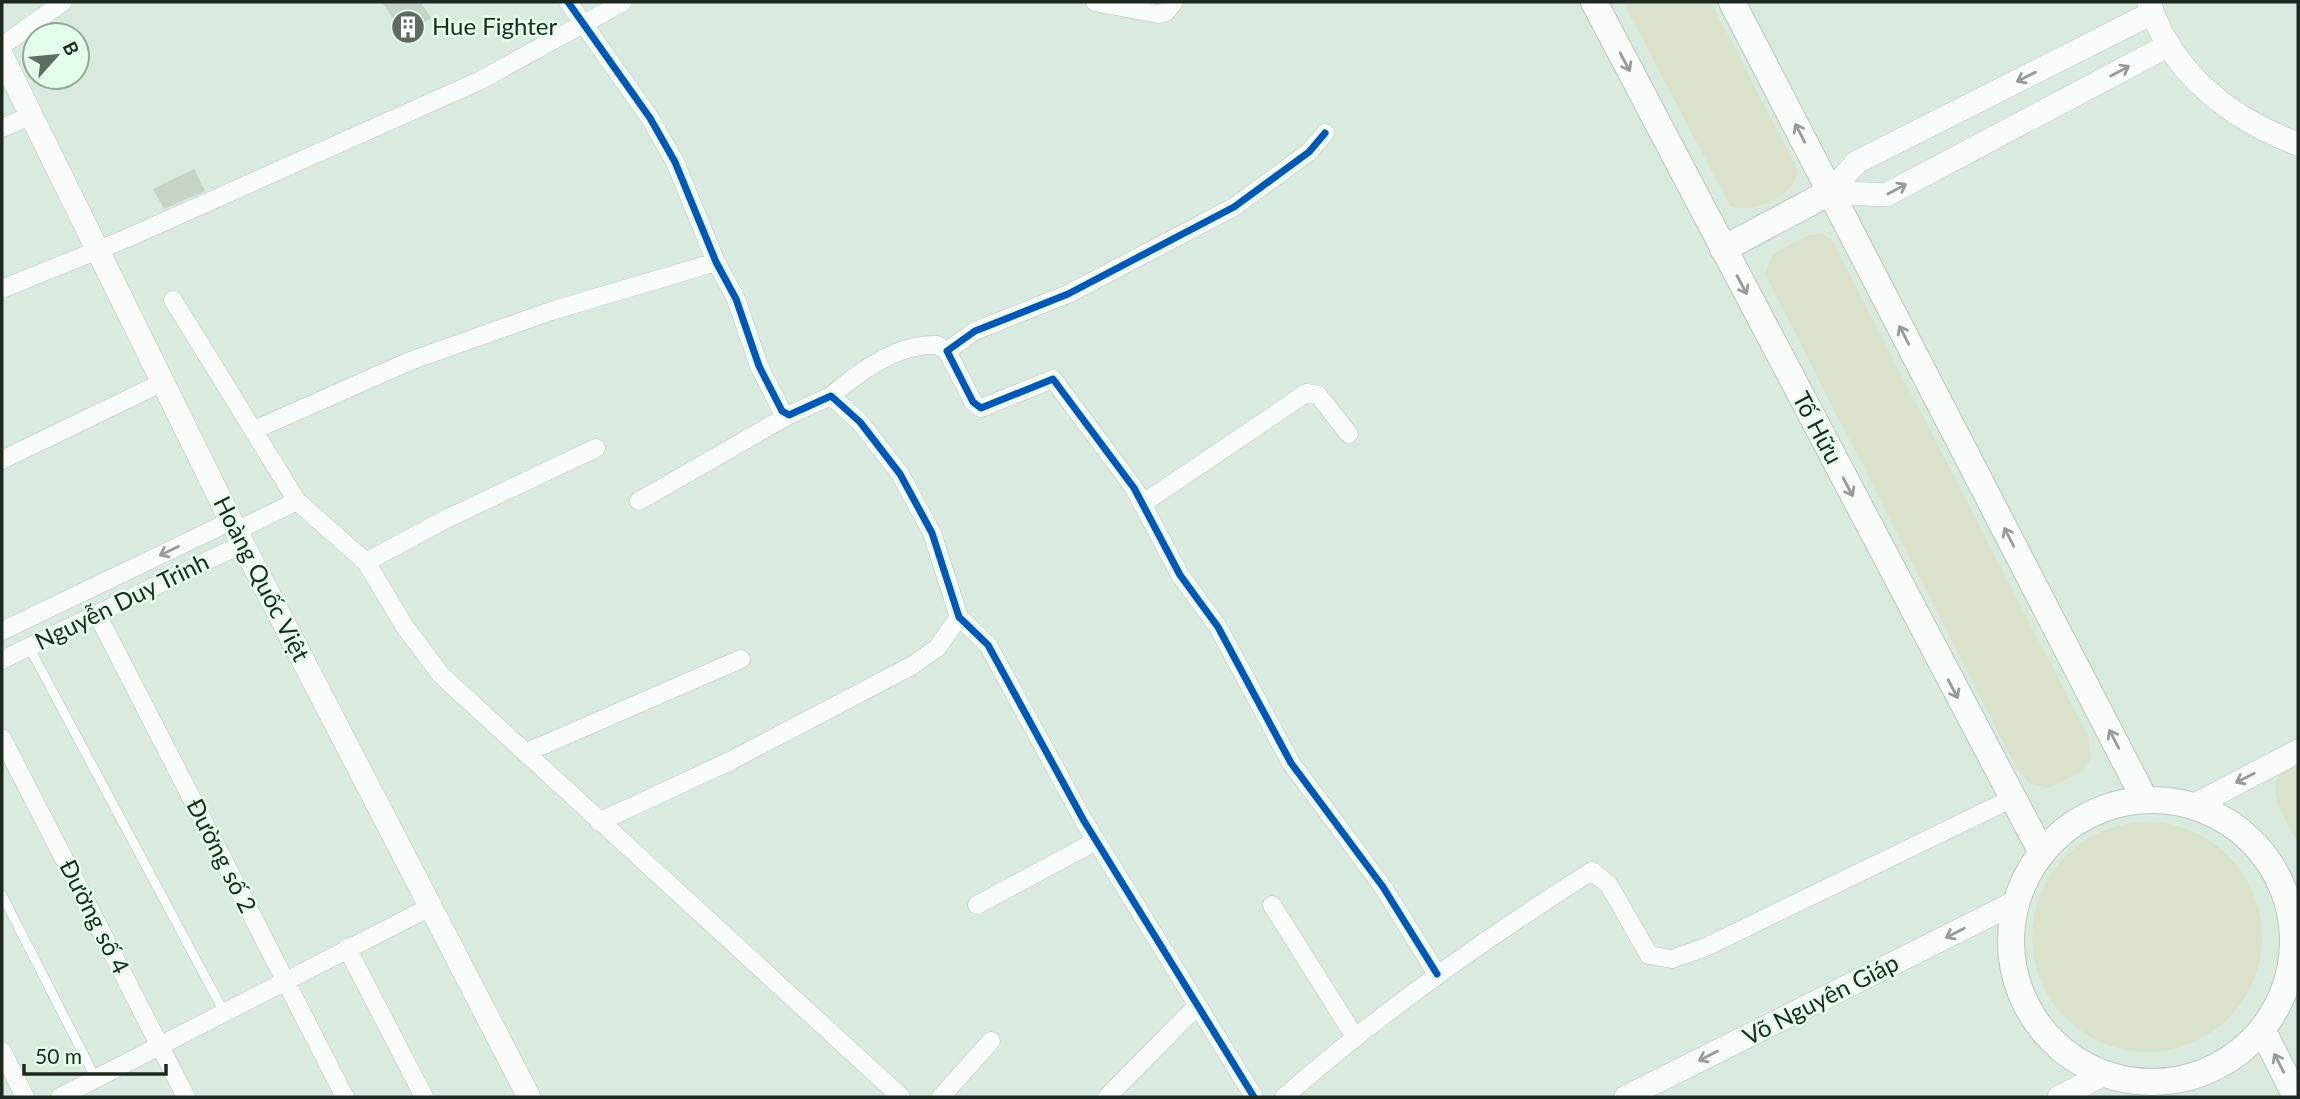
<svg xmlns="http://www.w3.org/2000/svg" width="2300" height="1099" viewBox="0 0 2300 1099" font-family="Lato,sans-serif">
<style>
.green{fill:#dbe2cc}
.building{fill:#c8d3c7}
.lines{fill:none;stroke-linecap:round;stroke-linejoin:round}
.service-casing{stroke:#b8c7bd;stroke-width:10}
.minor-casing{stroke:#b8c7bd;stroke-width:19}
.tertiary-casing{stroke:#b8c7bd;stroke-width:24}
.secondary-casing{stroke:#b8c7bd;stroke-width:28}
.service{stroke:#f9fcfa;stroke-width:9}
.minor{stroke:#f9fcfa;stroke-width:18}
.tertiary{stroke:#f9fcfa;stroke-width:23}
.secondary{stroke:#f9fcfa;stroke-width:26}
.cycleway-casing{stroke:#e3feeb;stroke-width:11}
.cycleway{stroke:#0057b8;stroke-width:7}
.oneway{stroke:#969d98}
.labels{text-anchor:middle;stroke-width:5;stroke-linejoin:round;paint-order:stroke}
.poi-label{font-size:24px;fill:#1c2820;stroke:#e3feeb;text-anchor:start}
.street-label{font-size:24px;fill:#1c2820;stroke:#e3feeb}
</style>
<rect width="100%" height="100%" fill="#d9eade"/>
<!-- green -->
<path class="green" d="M1623,2H1711L1798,171C1793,198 1754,214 1730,206Z
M1823,234L1832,240L2088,736L2091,758L2084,770L2049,788L2029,783L2015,765L1765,274L1773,254L1809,235Z
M2298,759V843C2282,814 2256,781 2298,759Z
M2032 937a115 115 0 1 1 230 0a115 115 0 1 1-230 0Z"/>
<!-- building -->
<path class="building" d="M382,2H421L431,18L404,36Z
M194,169L205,191L164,209L153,189Z"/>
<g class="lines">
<!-- service casing -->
<g class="service-casing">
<path id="service" d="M29,647L224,1012
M2,895L96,1079"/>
</g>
<!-- minor casing -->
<g class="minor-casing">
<path id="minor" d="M568,2L650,118L675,162L716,262L736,299L759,366L782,411L789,415L831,396L860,422L900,474L932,533L959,617L988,645L1084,821L1254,1097
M1095,2L1158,14L1166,12L1174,2
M2,46L63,2
M2,128L30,116
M1325,133L1309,152L1234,207L1068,294L975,331L947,351L973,402L981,408L1053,379L1134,488L1180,575L1218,627L1291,763L1383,887L1437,974
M2,289L125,239L479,81L623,2
M173,300L297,501
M831,396C860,371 898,343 937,345L947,351
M254,430L410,361L551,311L716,262
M2,460L163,382
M639,501L789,415
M1142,504L1306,393L1318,395L1349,434
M236,531L297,501L366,562L405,627L441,675L901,1097
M366,562L444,520L596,448
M97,614L345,1097
M2,631L231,521
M2,660L242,544
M2,738L186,1097
M525,753L741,659
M599,822L732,760L913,665L937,648L959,617
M977,905L1096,841
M1272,905L1355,1037
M347,948L424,1097
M2,1051L25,1097
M60,1097L432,906
M941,1097L991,1041
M1107,1097L1197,1006
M1284,1097C1380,1013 1484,939 1592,871L1609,885L1649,955L1672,959L1706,947L2011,799"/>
</g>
<!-- tertiary casing -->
<g class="tertiary-casing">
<path id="tertiary" d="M2149,2C2171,73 2231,119 2298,144
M2,56L236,531L529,1097
M1830,192L1886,195L2169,45
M1830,192L1857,162L2152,13
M2193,806L2298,751
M2285,987L2298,980
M1626,1097L2016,902
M2059,1097L2105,1074"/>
</g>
<!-- secondary casing -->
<g class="secondary-casing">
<path id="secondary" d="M1594,2L2042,853
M1732,2L2145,800
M1723,249L1830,192
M2011 941a141 141 0 1 1 282 0a141 141 0 1 1-282 0Z
M2262,1029L2296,1097"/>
</g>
<!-- service -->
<use href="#service" class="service"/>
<!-- minor -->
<use href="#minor" class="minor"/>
<!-- tertiary -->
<use href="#tertiary" class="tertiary"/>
<!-- secondary -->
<use href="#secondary" class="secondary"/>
<!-- cycleway casing -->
<g class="cycleway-casing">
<path id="cycleway" d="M568,2L650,118L675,162L716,262L736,299L759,366L782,411L789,415L831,396L860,422L900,474L932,533L959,617L988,645L1084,821L1254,1097
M1325,133L1309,152L1234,207L1068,294L975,331L947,351L973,402L981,408L1053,379L1134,488L1180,575L1218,627L1291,763L1383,887L1437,974"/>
</g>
<!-- cycleway -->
<use href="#cycleway" class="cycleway"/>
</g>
<!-- one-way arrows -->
<defs><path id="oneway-shaft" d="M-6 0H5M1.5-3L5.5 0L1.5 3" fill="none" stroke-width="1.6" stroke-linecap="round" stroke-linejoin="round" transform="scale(1.75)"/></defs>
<g class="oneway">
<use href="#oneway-shaft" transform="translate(1625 62) rotate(62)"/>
<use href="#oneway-shaft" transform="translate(2120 71) rotate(-28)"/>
<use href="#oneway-shaft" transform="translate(2026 77) rotate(153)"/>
<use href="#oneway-shaft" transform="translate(1800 133) rotate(-117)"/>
<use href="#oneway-shaft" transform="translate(1897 189) rotate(-28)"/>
<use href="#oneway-shaft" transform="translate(1742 285) rotate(62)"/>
<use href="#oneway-shaft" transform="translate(1904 335) rotate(-117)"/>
<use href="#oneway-shaft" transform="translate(1848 487) rotate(62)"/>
<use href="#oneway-shaft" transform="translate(2009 537) rotate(-117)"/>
<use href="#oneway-shaft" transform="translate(169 551) rotate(154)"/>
<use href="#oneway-shaft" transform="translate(1953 689) rotate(62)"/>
<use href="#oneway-shaft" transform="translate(2114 739) rotate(-117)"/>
<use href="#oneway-shaft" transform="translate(2245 778) rotate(153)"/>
<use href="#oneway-shaft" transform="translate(1955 933) rotate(153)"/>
<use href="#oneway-shaft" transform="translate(1708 1056) rotate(153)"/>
<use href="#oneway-shaft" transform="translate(2279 1063) rotate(-117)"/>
</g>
<!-- icons -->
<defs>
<g id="building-disc" transform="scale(1.75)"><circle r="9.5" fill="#5e6c62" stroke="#e3feeb"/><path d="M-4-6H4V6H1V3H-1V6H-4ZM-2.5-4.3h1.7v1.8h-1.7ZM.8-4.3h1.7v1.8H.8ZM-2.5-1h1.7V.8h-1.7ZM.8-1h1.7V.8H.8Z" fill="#fff"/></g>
</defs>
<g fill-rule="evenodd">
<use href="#building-disc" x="408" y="27"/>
</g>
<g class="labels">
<!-- poi labels -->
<g class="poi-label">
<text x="432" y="35">Hue Fighter</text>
</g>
<!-- street labels -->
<g class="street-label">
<text transform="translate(1817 428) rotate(62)" y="8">Tố Hữu</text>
<text transform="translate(261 579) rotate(63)" y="8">Hoàng Quốc Việt</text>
<text transform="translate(122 602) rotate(-26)" y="8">Nguyễn Duy Trinh</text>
<text transform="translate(221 856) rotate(63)" y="8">Đường số 2</text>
<text transform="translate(94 917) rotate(63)" y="8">Đường số 4</text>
<text transform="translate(1821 1000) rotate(-27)" y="8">Võ Nguyên Giáp</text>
</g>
</g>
<!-- border -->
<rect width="2300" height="1099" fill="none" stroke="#1c2820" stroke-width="7"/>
<!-- north arrow -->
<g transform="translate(56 56) rotate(63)"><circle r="33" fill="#e3feeb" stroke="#93a89a" stroke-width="2"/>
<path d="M0-5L12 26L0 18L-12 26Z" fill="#5e6c62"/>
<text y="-10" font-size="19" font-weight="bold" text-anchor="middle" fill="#1c2820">B</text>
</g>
<!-- scale -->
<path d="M24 1064v10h142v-10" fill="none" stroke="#1c2820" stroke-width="3.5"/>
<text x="35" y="1064" font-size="21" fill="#1c2820" stroke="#e3feeb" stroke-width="5" paint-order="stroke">50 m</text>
</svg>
